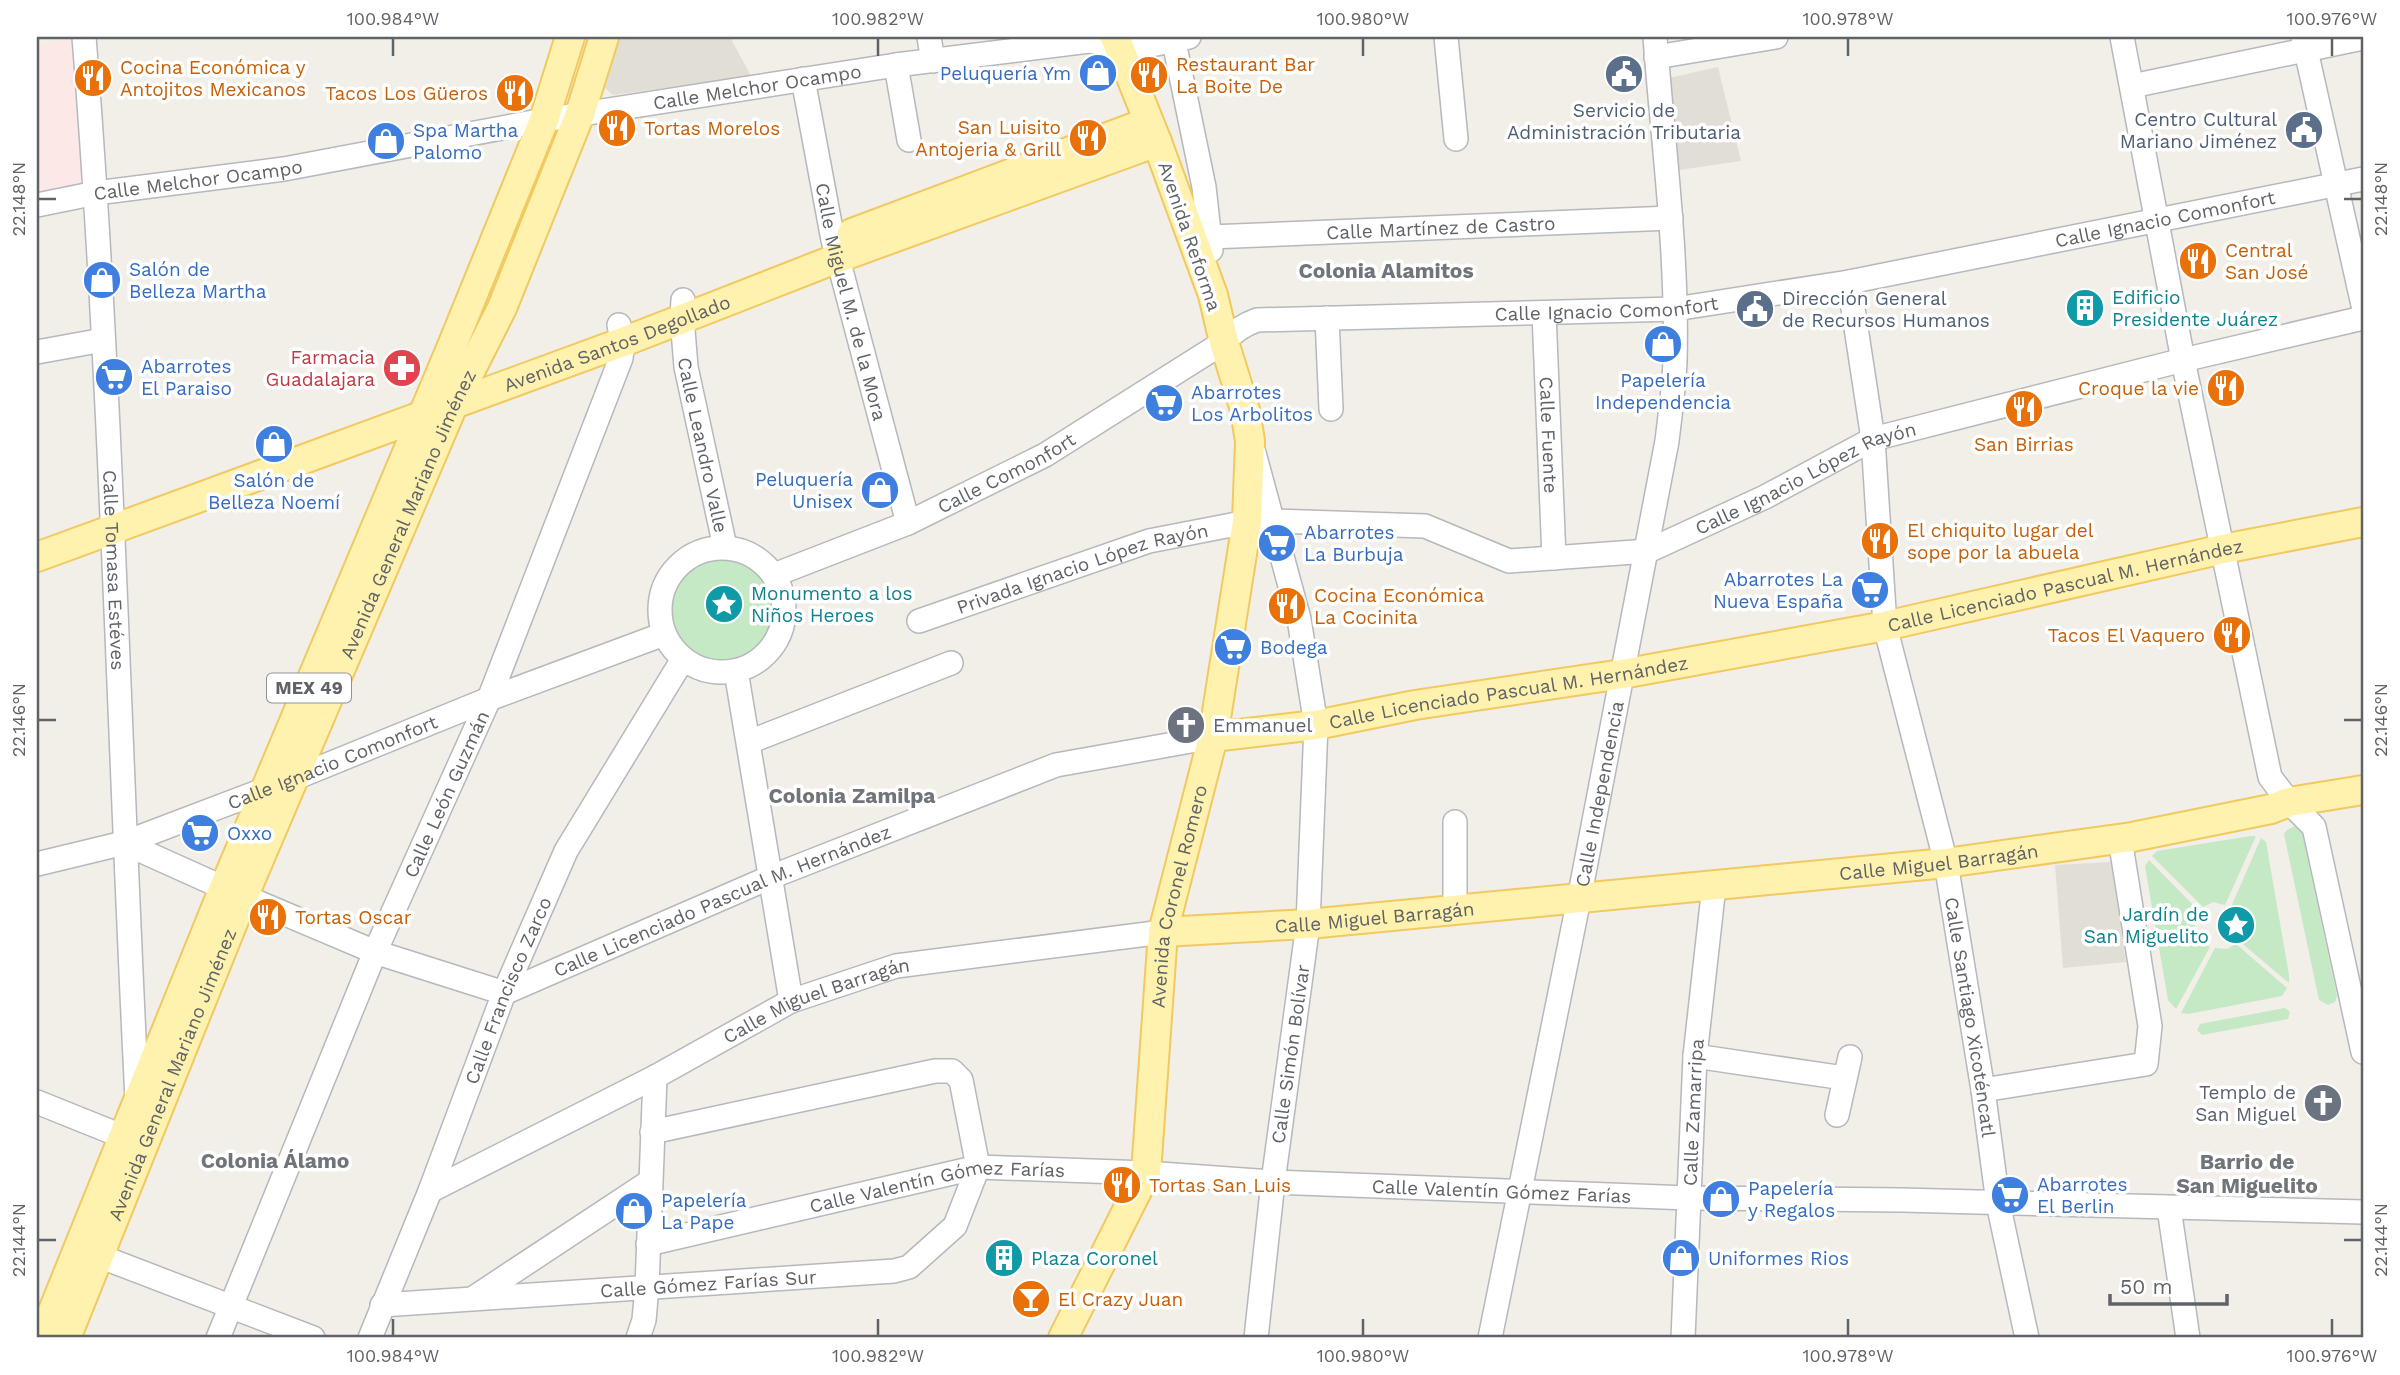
<svg xmlns="http://www.w3.org/2000/svg" width="2400" height="1375" viewBox="0 0 2400 1375" font-family="'Work Sans',sans-serif">
<style>
.education{fill:#e1ded6}
.medical{fill:#fce8e6}
.green{fill:#c5e8c5}
.lines{fill:none;stroke-linecap:round;stroke-linejoin:round}
.minor-casing{stroke:#b5b8bc;stroke-width:26}
.major-casing{stroke:#f2c960;stroke-width:32}
.minor{stroke:#fff;stroke-width:23}
.major{stroke:#fff2af;stroke-width:28}
.ticks{fill:none;stroke:#5f6368;stroke-width:2.5}
.labels{text-anchor:middle;stroke-width:7;stroke-linejoin:round;paint-order:stroke}
.shield{fill:#fff;stroke:#8f9295;stroke-width:2}
.shield-label{font-size:18px;font-weight:bold;fill:#5f6368}
.food-label{font-size:19px;fill:#c56008;stroke:#fff;text-anchor:start}
.shop-label{font-size:19px;fill:#366cbe;stroke:#fff;text-anchor:start}
.street-label{font-size:19px;fill:#5f6368;stroke:#fff}
.service-label{font-size:19px;fill:#4e5e75;stroke:#fff}
.culture-label{font-size:19px;fill:#0d838f;stroke:#fff;text-anchor:start}
.health-label{font-size:19px;fill:#be3a42;stroke:#fff;text-anchor:end}
.worship-label{font-size:19px;fill:#5b616d;stroke:#fff;text-anchor:start}
.neighbourhood-label{font-size:21px;font-weight:bold;fill:#70757a;stroke:#fff}
.neatline{fill:none;stroke:#5f6368;stroke-width:2.5}
.ticks-label{font-size:18px;text-anchor:middle;fill:#5f6368}
</style>
<rect width="100%" height="100%" fill="#f1efe8"/>
<!-- education -->
<path class="education" d="M619,37H730L751,76L613,95L600,83Z
M1718,67L1741,161L1679,170L1669,78Z
M2111,862L2126,962L2063,968L2055,865Z"/>
<!-- medical -->
<path class="medical" d="M73,37L86,191L37,200V46Z"/>
<!-- green -->
<path class="green" d="M670 611a54 54 0 1 1 108 0a54 54 0 1 1-108 0Z
M2295,826L2302,832L2337,996L2335,1002L2328,1005L2319,1000L2284,834L2287,830Z
M2251,836H2256L2225,905L2213,902L2203,907L2152,856L2157,851Z
M2261,838L2266,842L2289,975V983L2238,940L2242,933V921L2231,907Z
M2149,860L2200,912C2190,926 2195,939 2210,947L2176,1009L2168,1000L2145,866Z
M2236,944L2287,988L2282,996L2188,1014L2181,1013L2215,948L2227,949Z
M2285,1008L2290,1012L2288,1019L2202,1035L2197,1030L2200,1024Z"/>
<g class="lines">
<!-- minor casing -->
<g class="minor-casing">
<g id="minor">
<path id="s1" d="M84,37C112,390 119,745 137,1099"/>
<path d="M929,37L933,61"/>
<path d="M1173,37L1204,187L1211,250"/>
<path d="M1446,37L1456,139"/>
<path d="M2122,37L2183,360L2270,777L2289,802L2314,827L2363,1052"/>
<path d="M2303,37L2363,305"/>
<path d="M1656,57L1776,37"/>
<path d="M896,65L909,140"/>
<path id="s2" d="M803,79L833,240L908,523"/>
<path d="M2132,86L2363,38"/>
<path id="s3" d="M37,205L96,193L284,169L544,120L896,65L1089,41L1137,48L1189,37"/>
<path id="s4" d="M1210,237L1671,218"/>
<path id="s5" d="M1849,282L1873,439L1885,626L1946,863L1983,1090L1998,1203L2027,1338"/>
<path id="s6" d="M683,300L682,318L686,367L725,547"/>
<path id="s7" d="M1544,313L1554,558"/>
<path d="M1327,318L1331,409"/>
<path d="M37,352L103,340"/>
<path d="M1254,453L1299,619L1316,725L1308,924L1273,1182L1256,1338"/>
<circle cx="722" cy="610" r="62"/>
<path id="s8" d="M774,575L908,523L1045,455L1224,342C1234,331 1243,325 1257,320L1675,309L1849,282L2363,179"/>
<path id="s9" d="M919,621L1149,541L1247,522L1274,521L1425,526L1509,561L1648,551L1765,497L1873,439L2183,360L2363,318"/>
<path d="M736,671L791,1001"/>
<path d="M749,742L951,663"/>
<path d="M1455,822V911"/>
<path id="s10" d="M124,843L224,888L375,952L504,993L771,877L1056,765L1213,737"/>
<path id="s11" d="M37,864L124,843L295,778L489,699L664,634"/>
<path d="M1695,1056L1844,1078"/>
<path d="M1983,1090L2146,1064L2150,1026L2120,839"/>
<path d="M37,1102L124,1137"/>
<path d="M1837,1115L1850,1057"/>
<path d="M652,1132L935,1071H952L961,1080L978,1167"/>
<path id="s12" d="M430,1191L655,1077L791,1001L896,966L1163,932"/>
<path d="M2169,1208L2188,1338"/>
<path id="s13" d="M648,1244L978,1167L1146,1173L1273,1182L1689,1198L1902,1200L2363,1212"/>
<path d="M99,1256L313,1338"/>
<path d="M475,1297L649,1182"/>
<path id="s14" d="M382,1305L894,1271L909,1267L955,1226L978,1167"/>
<path id="s15" d="M218,1338L375,952L489,699L621,358L623,342L619,325"/>
<path id="s16" d="M370,1338L430,1191L504,993L566,851L683,659"/>
<path d="M638,1338L644,1320L647,1287L655,1077"/>
<path id="s17" d="M1490,1338L1579,899L1667,441C1670,415 1674,388 1675,361C1678,253 1663,145 1655,37"/>
<path id="s18" d="M1683,1338L1695,1056L1714,886"/>
</g>
</g>
<!-- major casing -->
<g class="major-casing">
<g id="major">
<path d="M852,233L1148,122"/>
<path id="s19" d="M37,557L623,342L838,258L1157,142"/>
<path id="s20" d="M1213,737L1316,725L1415,705L1622,674L1885,626L2223,549L2363,522"/>
<path id="s21" d="M1163,932L1308,924L1946,863L2132,837L2271,809L2289,802L2363,790"/>
<path d="M42,1338L224,888L452,346L544,120L570,37"/>
<path id="s22" d="M66,1338L244,895L454,403L502,308L580,114L604,37"/>
<path id="s23" d="M1063,1338L1146,1173L1163,932L1213,737L1247,522L1250,441L1245,410L1224,342L1213,295L1157,142L1115,37"/>
</g>
</g>
<!-- minor -->
<use href="#minor" class="minor"/>
<!-- major -->
<use href="#major" class="major"/>
</g>
<!-- ticks -->
<path class="ticks" d="M393,38V56M878,38V56M1363,38V56M1848,38V56M2332,38V56M38,199H56M2344,199H2362M38,720H56M2344,720H2362M38,1240H56M2344,1240H2362M393,1319V1336M878,1319V1336M1363,1319V1336M1848,1319V1336M2332,1319V1336"/>
<!-- icons -->
<defs>
<g id="shop-disc" transform="scale(2.0125)"><circle r="9.5" fill="#3f7fe0" stroke="#fff"/><path d="M-5-2.5h2.3a2.7 3.5 0 0 1 5.4 0H5L5.5 6h-11ZM-1.5-2.5h3a1.5 2.3 0 0 0-3 0Z" fill="#fff"/></g>
<g id="civic-disc" transform="scale(2.0125)"><circle r="9.5" fill="#5c6f8a" stroke="#fff"/><path d="M-.6-6.5H3V-4.5H.6V-3L4-1V1h2V6H-6V1h2V-1L-.6-3ZM-1.2 2.5V6h2.4V2.5Z" fill="#fff"/></g>
<g id="restaurant-disc" transform="scale(2.0125)"><circle r="9.5" fill="#e8710a" stroke="#fff"/><path d="M-5-6h1v4h1v-4h1v4h1v-4h1v5L-1.5 .5V6h-2V.5L-5-1ZM5-6V6H3V1.5H1.5Q1.5-4 5-6Z" fill="#fff"/></g>
<g id="building-disc" transform="scale(2.0125)"><circle r="9.5" fill="#0f9aa8" stroke="#fff"/><path d="M-4-6H4V6H1V3H-1V6H-4ZM-2.5-4.3h1.7v1.8h-1.7ZM.8-4.3h1.7v1.8H.8ZM-2.5-1h1.7V.8h-1.7ZM.8-1h1.7V.8H.8Z" fill="#fff"/></g>
<g id="pharmacy-disc" transform="scale(2.0125)"><circle r="9.5" fill="#e0444e" stroke="#fff"/><path d="M-2-6h4v4h4v4h-4v4h-4v-4h-4v-4h4Z" fill="#fff"/></g>
<g id="supermarket-disc" transform="scale(2.0125)"><circle r="9.5" fill="#3f7fe0" stroke="#fff"/><path d="M-6-5.5h2.5l.6 2H6L4.5 2H-2.5L-4.4-4H-6ZM-1.5 3.2a1.3 1.3 0 1 0 .1 0ZM3 3.2a1.3 1.3 0 1 0 .1 0Z" fill="#fff"/></g>
<g id="sight-disc" transform="scale(2.0125)"><circle r="9.5" fill="#0f9aa8" stroke="#fff"/><path d="M0-6L1.8-2.2L6-1.7L2.9 1.2L3.7 5.4L0 3.3L-3.7 5.4L-2.9 1.2L-6-1.7L-1.8-2.2Z" fill="#fff"/></g>
<g id="church-disc" transform="scale(2.0125)"><circle r="9.5" fill="#6b7280" stroke="#fff"/><path d="M-1.2-6h2.4v3.5h3.3v2.4h-3.3V6h-2.4V-.1h-3.3v-2.4h3.3Z" fill="#fff"/></g>
<g id="bar-disc" transform="scale(2.0125)"><circle r="9.5" fill="#e8710a" stroke="#fff"/><path d="M-6-5H6L.8 .8V4.5H3.5V6h-7V4.5H-.8V.8Z" fill="#fff"/></g>
</defs>
<g fill-rule="evenodd">
<use href="#shop-disc" x="1098" y="73"/>
<use href="#civic-disc" x="1624" y="74"/>
<use href="#restaurant-disc" x="1149" y="75"/>
<use href="#restaurant-disc" x="93" y="78"/>
<use href="#restaurant-disc" x="515" y="93"/>
<use href="#restaurant-disc" x="617" y="128"/>
<use href="#civic-disc" x="2304" y="130"/>
<use href="#restaurant-disc" x="1088" y="138"/>
<use href="#shop-disc" x="386" y="141"/>
<use href="#restaurant-disc" x="2198" y="261"/>
<use href="#shop-disc" x="102" y="280"/>
<use href="#building-disc" x="2085" y="308"/>
<use href="#civic-disc" x="1755" y="309"/>
<use href="#shop-disc" x="1663" y="344"/>
<use href="#pharmacy-disc" x="402" y="368"/>
<use href="#supermarket-disc" x="114" y="377"/>
<use href="#restaurant-disc" x="2226" y="388"/>
<use href="#supermarket-disc" x="1164" y="403"/>
<use href="#restaurant-disc" x="2024" y="409"/>
<use href="#shop-disc" x="274" y="444"/>
<use href="#shop-disc" x="880" y="490"/>
<use href="#restaurant-disc" x="1880" y="541"/>
<use href="#supermarket-disc" x="1277" y="543"/>
<use href="#supermarket-disc" x="1870" y="590"/>
<use href="#sight-disc" x="724" y="604"/>
<use href="#restaurant-disc" x="1287" y="606"/>
<use href="#restaurant-disc" x="2232" y="635"/>
<use href="#supermarket-disc" x="1233" y="647"/>
<use href="#church-disc" x="1186" y="725"/>
<use href="#supermarket-disc" x="200" y="833"/>
<use href="#restaurant-disc" x="268" y="917"/>
<use href="#sight-disc" x="2236" y="925"/>
<use href="#church-disc" x="2323" y="1103"/>
<use href="#restaurant-disc" x="1122" y="1185"/>
<use href="#supermarket-disc" x="2010" y="1195"/>
<use href="#shop-disc" x="1721" y="1199"/>
<use href="#shop-disc" x="634" y="1211"/>
<use href="#building-disc" x="1004" y="1258"/>
<use href="#shop-disc" x="1681" y="1258"/>
<use href="#bar-disc" x="1031" y="1299"/>
</g>
<g class="labels">
<!-- shield labels -->
<rect class="shield" x="267" y="673.5" width="84" height="29" rx="5"/>
<g class="shield-label">
<text x="309" y="694">MEX 49</text>
</g>
<!-- food labels -->
<g class="food-label">
<text x="1176" y="71">Restaurant Bar<tspan x="1176" dy="22">La Boite De</tspan></text>
<text x="120" y="74">Cocina Económica y<tspan x="120" dy="22">Antojitos Mexicanos</tspan></text>
<text x="488" y="100" text-anchor="end">Tacos Los Güeros</text>
<text x="1061" y="134" text-anchor="end">San Luisito<tspan x="1061" dy="22">Antojeria &amp; Grill</tspan></text>
<text x="644" y="135">Tortas Morelos</text>
<text x="2225" y="257">Central<tspan x="2225" dy="22">San José</tspan></text>
<text x="2199" y="395" text-anchor="end">Croque la vie</text>
<text x="2024" y="451" text-anchor="middle">San Birrias</text>
<text x="1907" y="537">El chiquito lugar del<tspan x="1907" dy="22">sope por la abuela</tspan></text>
<text x="1314" y="602">Cocina Económica<tspan x="1314" dy="22">La Cocinita</tspan></text>
<text x="2205" y="642" text-anchor="end">Tacos El Vaquero</text>
<text x="295" y="924">Tortas Oscar</text>
<text x="1149" y="1192">Tortas San Luis</text>
<text x="1058" y="1306">El Crazy Juan</text>
</g>
<!-- shop labels -->
<g class="shop-label">
<text x="1071" y="80" text-anchor="end">Peluquería Ym</text>
<text x="413" y="137">Spa Martha<tspan x="413" dy="22">Palomo</tspan></text>
<text x="129" y="276">Salón de<tspan x="129" dy="22">Belleza Martha</tspan></text>
<text x="141" y="373">Abarrotes<tspan x="141" dy="22">El Paraiso</tspan></text>
<text x="1663" y="387" text-anchor="middle">Papelería<tspan x="1663" dy="22">Independencia</tspan></text>
<text x="1191" y="399">Abarrotes<tspan x="1191" dy="22">Los Arbolitos</tspan></text>
<text x="853" y="486" text-anchor="end">Peluquería<tspan x="853" dy="22">Unisex</tspan></text>
<text x="274" y="487" text-anchor="middle">Salón de<tspan x="274" dy="22">Belleza Noemí</tspan></text>
<text x="1304" y="539">Abarrotes<tspan x="1304" dy="22">La Burbuja</tspan></text>
<text x="1843" y="586" text-anchor="end">Abarrotes La<tspan x="1843" dy="22">Nueva España</tspan></text>
<text x="1260" y="654">Bodega</text>
<text x="227" y="840">Oxxo</text>
<text x="2037" y="1191">Abarrotes<tspan x="2037" dy="22">El Berlin</tspan></text>
<text x="1748" y="1195">Papelería<tspan x="1748" dy="22">y Regalos</tspan></text>
<text x="661" y="1207">Papelería<tspan x="661" dy="22">La Pape</tspan></text>
<text x="1708" y="1265">Uniformes Rios</text>
</g>
<!-- street labels -->
<g class="street-label">
<text dy="7" stroke="none"><textPath href="#s3" startOffset="730">Calle Melchor Ocampo</textPath></text>
<text dy="7" stroke="none"><textPath href="#s3" startOffset="163">Calle Melchor Ocampo</textPath></text>
<text dy="7" stroke="none"><textPath href="#s8" startOffset="1465">Calle Ignacio Comonfort</textPath></text>
<text dy="7" stroke="none"><textPath href="#s4" startOffset="231">Calle Martínez de Castro</textPath></text>
<text transform="translate(1190 236) rotate(71)" y="7">Avenida Reforma</text>
<text dy="7" stroke="none"><textPath href="#s2" startOffset="228">Calle Miguel M. de la Mora</textPath></text>
<text dy="7" stroke="none"><textPath href="#s8" startOffset="898">Calle Ignacio Comonfort</textPath></text>
<text dy="7" stroke="none"><textPath href="#s19" startOffset="618">Avenida Santos Degollado</textPath></text>
<text dy="7" stroke="none"><textPath href="#s7" startOffset="122">Calle Fuente</textPath></text>
<text dy="7" stroke="none"><textPath href="#s6" startOffset="147">Calle Leandro Valle</textPath></text>
<text dy="7" stroke="none"><textPath href="#s8" startOffset="254">Calle Comonfort</textPath></text>
<text dy="7" stroke="none"><textPath href="#s9" startOffset="926">Calle Ignacio López Rayón</textPath></text>
<text dy="7" stroke="none"><textPath href="#s22" startOffset="892">Avenida General Mariano Jiménez</textPath></text>
<text dy="7" stroke="none"><textPath href="#s1" startOffset="534">Calle Tomasa Estéves</textPath></text>
<text dy="7" stroke="none"><textPath href="#s9" startOffset="172">Privada Ignacio López Rayón</textPath></text>
<text dy="7" stroke="none"><textPath href="#s20" startOffset="866">Calle Licenciado Pascual M. Hernández</textPath></text>
<text dy="7" stroke="none"><textPath href="#s20" startOffset="299">Calle Licenciado Pascual M. Hernández</textPath></text>
<text dy="7" stroke="none"><textPath href="#s11" startOffset="313">Calle Ignacio Comonfort</textPath></text>
<text dy="7" stroke="none"><textPath href="#s17" startOffset="555">Calle Independencia</textPath></text>
<text dy="7" stroke="none"><textPath href="#s15" startOffset="590">Calle León Guzmán</textPath></text>
<text dy="7" stroke="none"><textPath href="#s21" startOffset="779">Calle Miguel Barragán</textPath></text>
<text dy="7" stroke="none"><textPath href="#s23" startOffset="464">Avenida Coronel Romero</textPath></text>
<text dy="7" stroke="none"><textPath href="#s10" startOffset="646">Calle Licenciado Pascual M. Hernández</textPath></text>
<text dy="7" stroke="none"><textPath href="#s21" startOffset="212">Calle Miguel Barragán</textPath></text>
<text dy="7" stroke="none"><textPath href="#s16" startOffset="374">Calle Francisco Zarco</textPath></text>
<text dy="7" stroke="none"><textPath href="#s12" startOffset="432">Calle Miguel Barragán</textPath></text>
<text dy="7" stroke="none"><textPath href="#s5" startOffset="747">Calle Santiago Xicoténcatl</textPath></text>
<text transform="translate(1290 1054) rotate(-82)" y="7">Calle Simón Bolívar</text>
<text dy="7" stroke="none"><textPath href="#s22" startOffset="284">Avenida General Mariano Jiménez</textPath></text>
<text dy="7" stroke="none"><textPath href="#s18" startOffset="226">Calle Zamarripa</textPath></text>
<text dy="7" stroke="none"><textPath href="#s13" startOffset="296">Calle Valentín Gómez Farías</textPath></text>
<text dy="7" stroke="none"><textPath href="#s13" startOffset="863">Calle Valentín Gómez Farías</textPath></text>
<text dy="7" stroke="none"><textPath href="#s14" startOffset="327">Calle Gómez Farías Sur</textPath></text>
</g>
<!-- service labels -->
<g class="service-label">
<text x="1624" y="117">Servicio de<tspan x="1624" dy="22">Administración Tributaria</tspan></text>
<text x="2277" y="126" text-anchor="end">Centro Cultural<tspan x="2277" dy="22">Mariano Jiménez</tspan></text>
<text x="1782" y="305" text-anchor="start">Dirección General<tspan x="1782" dy="22">de Recursos Humanos</tspan></text>
</g>
<!-- culture labels -->
<g class="culture-label">
<text x="2112" y="304">Edificio<tspan x="2112" dy="22">Presidente Juárez</tspan></text>
<text x="751" y="600">Monumento a los<tspan x="751" dy="22">Niños Heroes</tspan></text>
<text x="2209" y="921" text-anchor="end">Jardín de<tspan x="2209" dy="22">San Miguelito</tspan></text>
<text x="1031" y="1265">Plaza Coronel</text>
</g>
<!-- health labels -->
<g class="health-label">
<text x="375" y="364">Farmacia<tspan x="375" dy="22">Guadalajara</tspan></text>
</g>
<!-- worship labels -->
<g class="worship-label">
<text x="1213" y="732">Emmanuel</text>
<text x="2296" y="1099" text-anchor="end">Templo de<tspan x="2296" dy="22">San Miguel</tspan></text>
</g>
<!-- neighbourhood labels -->
<g class="neighbourhood-label">
<text x="1386" y="278">Colonia Alamitos</text>
<text x="852" y="803">Colonia Zamilpa</text>
<text x="275" y="1168">Colonia Álamo</text>
<text x="2247" y="1169">Barrio de<tspan x="2247" dy="24">San Miguelito</tspan></text>
</g>
</g>
<!-- border -->
<rect width="2400" height="1375" fill="none" stroke="#ffffff" stroke-width="77"/>
<!-- scale -->
<path d="M2110 1294v10h117v-10" fill="none" stroke="#5f6368" stroke-width="3.5"/>
<text x="2120" y="1294" font-size="21" fill="#5f6368" stroke="#ffffff" stroke-width="5" paint-order="stroke">50 m</text>
<rect x="38" y="38" width="2324" height="1298" class="neatline"/>
<g class="ticks-label">
<text x="393" y="25">100.984°W</text>
<text x="878" y="25">100.982°W</text>
<text x="1363" y="25">100.980°W</text>
<text x="1848" y="25">100.978°W</text>
<text x="2332" y="25">100.976°W</text>
<text transform="translate(19 199) rotate(-90)" y="6">22.148°N</text>
<text transform="translate(2381 199) rotate(-90)" y="6">22.148°N</text>
<text transform="translate(19 720) rotate(-90)" y="6">22.146°N</text>
<text transform="translate(2381 720) rotate(-90)" y="6">22.146°N</text>
<text transform="translate(19 1240) rotate(-90)" y="6">22.144°N</text>
<text transform="translate(2381 1240) rotate(-90)" y="6">22.144°N</text>
<text x="393" y="1362">100.984°W</text>
<text x="878" y="1362">100.982°W</text>
<text x="1363" y="1362">100.980°W</text>
<text x="1848" y="1362">100.978°W</text>
<text x="2332" y="1362">100.976°W</text>
</g>
</svg>
